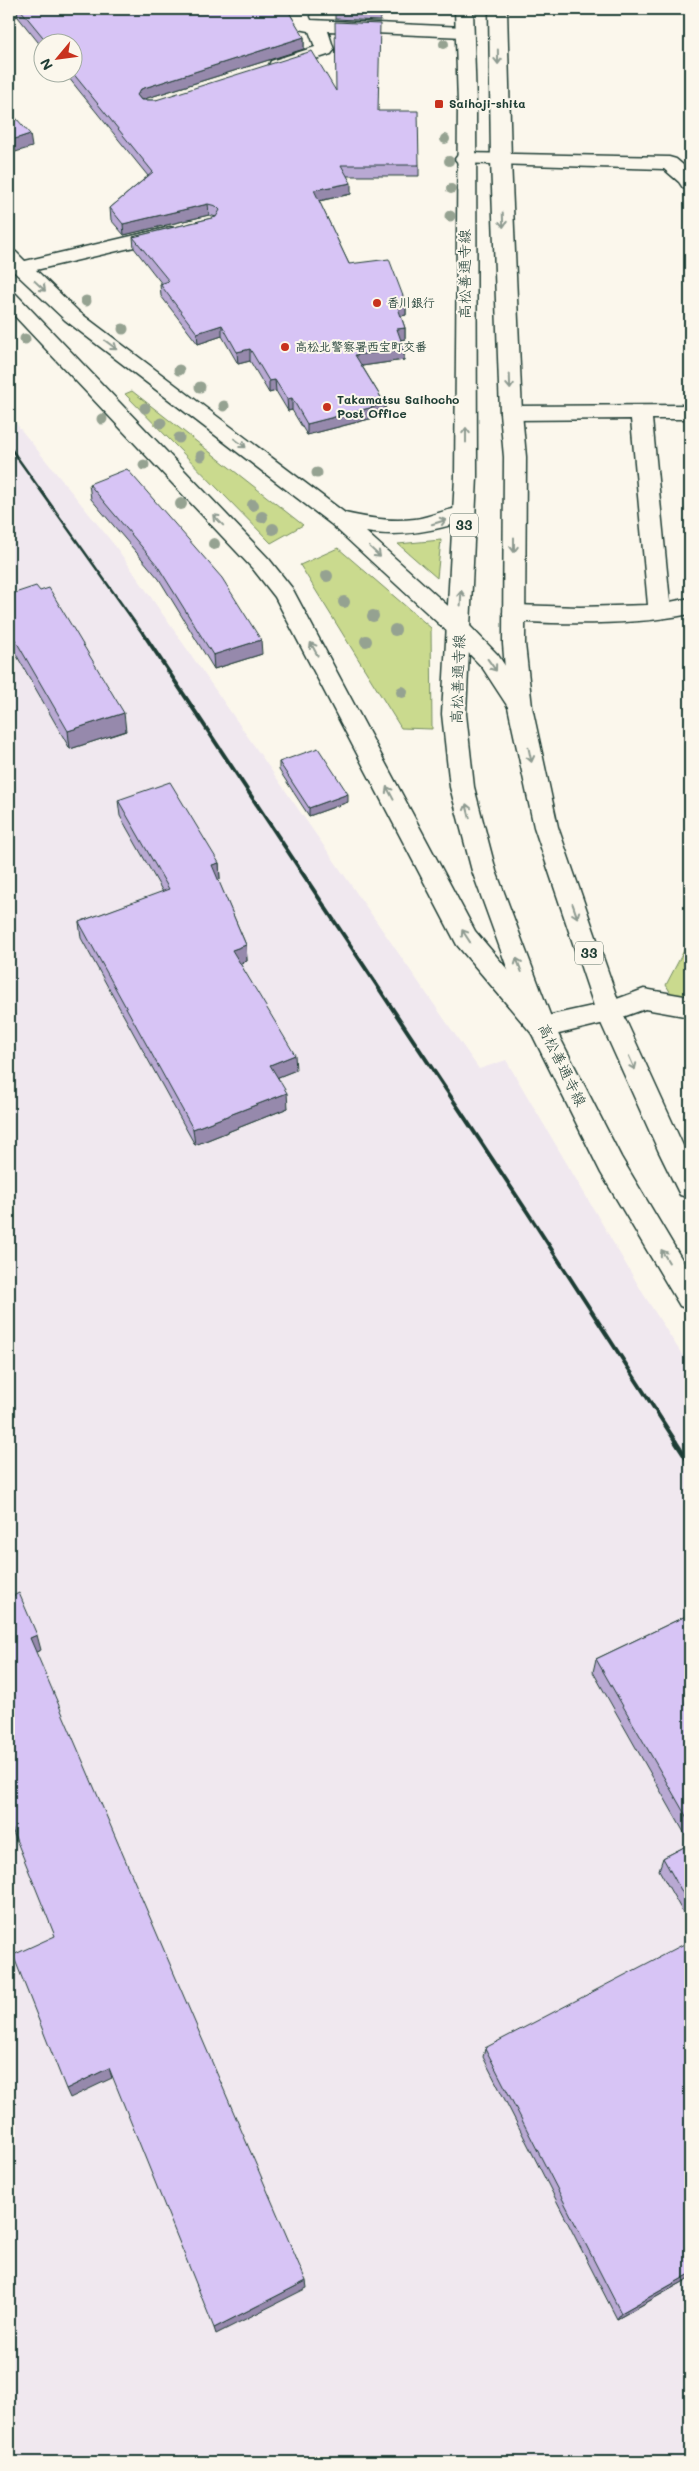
<svg xmlns="http://www.w3.org/2000/svg" width="699" height="2471" viewBox="0 0 699 2471" font-family="Mali,'Klee One',sans-serif">
<style>
.built{fill:#f0e8ef}
.green{fill:#cada8e;stroke:#748c61}
.lines{fill:none;stroke-linecap:round;stroke-linejoin:round}
.minor-casing{stroke:#1f3d34;stroke-width:3}
.major-casing{stroke:#1f3d34;stroke-width:3}
.minor{fill:#fbf7ec;fill-rule:evenodd}
.major{fill:#fbf7ec;fill-rule:evenodd}
.rail-far2{stroke:#1f3d34;stroke-width:2.5}
.rail-far1{stroke:#1f3d34;stroke-width:4}
.rail{stroke:#1f3d34;stroke-width:4.5}
.tree{fill:#95a291}
.wall{fill:#b9a9d3;stroke:#1f3d34}
.shaded-wall{fill:#9689ac;stroke:#1f3d34}
.building{fill:#d7c4f5;stroke:#1f3d34}
.oneway{stroke:#8d9a90}
.poi-dot{fill:#c8321e;stroke:#fbf7ec;stroke-width:2}
.labels{text-anchor:middle;stroke-width:4;stroke-linejoin:round;paint-order:stroke}
.far-poi-label{font-size:12px;font-weight:bold;fill:#1f3d34;stroke:#fbf7ec;text-anchor:start}
.shield{fill:#fbf7ec;stroke:#61756b;stroke-width:1}
.shield-label{font-size:14px;font-weight:bold;fill:#1f3d34}
.street-label{font-size:15px;fill:#1f3d34;stroke:#fbf7ec}
</style>
<rect width="100%" height="100%" fill="#fbf7ec"/>
<filter id="ink" filterUnits="userSpaceOnUse"><feTurbulence type="fractalNoise" baseFrequency=".02" numOctaves="2"/><feDisplacementMap in="SourceGraphic" scale="10" xChannelSelector="R" yChannelSelector="G"/><feConvolveMatrix kernelMatrix="1 2 1 2 8 2 1 2 1" color-interpolation-filters="sRGB"/></filter>
<g filter="url(#ink)">
<!-- built -->
<path class="built" d="M9,415L116,547L479,1069L506,1060L644,1295L690,1367V2462H9Z"/>
<!-- green -->
<path class="green" d="M132,391L303,525L271,543L125,394Z
M441,540L437,578L398,544Z
M338,548L431,628L432,729L401,728L300,565Z
M690,939V1025L666,985Z"/>
<g class="lines">
<!-- minor casing -->
<g class="minor-casing">
<path id="minor" d="M9,9H33L30,13L9,17Z
M288,9H306L311,20L464,27L470,28L473,32L470,36L464,37L328,31L334,50L331,54L278,71L271,69L269,65L271,61L315,47L309,31L299,29Z
M465,153L669,157L676,159L690,171V190L683,188L679,182L664,169L458,163L455,159L458,155Z
M170,227L177,229L180,233L177,237L36,270L79,312L345,513C368,518 391,522 415,519C433,517 455,504 472,509L475,514L472,519C436,530 404,538 366,532L467,623L498,655L532,707L528,713L520,715L512,713L482,667L451,635L331,524L65,320L9,267V250L16,252L25,261Z
M9,292L16,294L269,559L292,588L475,931L547,1016L606,1003L644,989L690,997V1017L645,1009L609,1022L542,1038L533,1035L457,945L275,597L253,569L9,310Z
M690,405V419H652L670,602L690,598V614C645,623 599,624 552,623C537,622 521,623 506,619L503,613L506,607L514,605L580,607L648,605L631,419L511,420L504,418L500,413L504,408L511,406Z"/>
</g>
<!-- major casing -->
<g class="major-casing">
<path id="major" d="M455,9H473L476,104L477,477L466,714L474,787L496,871L555,1028L621,1157L690,1273V1310L680,1306L601,1173L529,1028L472,871L450,787L442,714L455,477L458,104Z
M489,9H507L511,160L522,413L526,457L525,644L532,707L558,827L622,1012L690,1161V1198L680,1195L658,1150L596,1012L534,827L508,707L503,644L504,457L500,413L491,160Z"/>
</g>
<!-- minor -->
<use href="#minor" class="minor"/>
<!-- major -->
<use href="#major" class="major"/>
<!-- rail-far2 -->
<path class="rail-far2" d="M9,446L143,634"/>
<!-- rail-far1 -->
<path class="rail-far1" d="M143,633L528,1213L676,1442"/>
<!-- rail -->
<path class="rail" d="M675,1441L690,1464"/>
</g>
<!-- trees -->
<g class="tree">
<circle cx="444" cy="44" r="5"/>
<circle cx="445" cy="139" r="5"/>
<circle cx="449" cy="161" r="5"/>
<circle cx="451" cy="189" r="5"/>
<circle cx="450" cy="216" r="5.5"/>
<circle cx="86" cy="301" r="5.5"/>
<circle cx="123" cy="329" r="5.5"/>
<circle cx="25" cy="339" r="5.5"/>
<circle cx="179" cy="370" r="5.5"/>
<circle cx="200" cy="387" r="5.5"/>
<circle cx="224" cy="406" r="5.5"/>
<circle cx="145" cy="408" r="5.5"/>
<circle cx="102" cy="419" r="5.5"/>
<circle cx="161" cy="423" r="5.5"/>
<circle cx="179" cy="438" r="5.5"/>
<circle cx="201" cy="456" r="5.5"/>
<circle cx="144" cy="465" r="5.5"/>
<circle cx="317" cy="473" r="5.5"/>
<circle cx="181" cy="504" r="6"/>
<circle cx="253" cy="505" r="6"/>
<circle cx="262" cy="517" r="6"/>
<circle cx="273" cy="529" r="6"/>
<circle cx="214" cy="544" r="6"/>
<circle cx="327" cy="576" r="6"/>
<circle cx="344" cy="602" r="6"/>
<circle cx="373" cy="616" r="6"/>
<circle cx="395" cy="630" r="6"/>
<circle cx="366" cy="641" r="6"/>
<circle cx="402" cy="692" r="6"/>
</g>
<!-- wall -->
<path class="wall" d="M17,9L304,37V49L141,100H156L336,91L378,111L419,165V176H347L351,194L319,201L349,264L406,304V315L401,316L405,328V339L401,340L404,349V360L362,366L385,404V415L307,435L292,410L288,411L276,391L269,393L250,361L238,364L222,336L198,344L161,296L160,284H162L134,248L133,237L216,217L209,215L124,235L111,220L110,208L148,176L64,72H72V42H42V47L18,17Z
M335,9H380V21L335,19Z
M89,484L262,654L214,669L159,579L91,499Z
M9,595L126,731L70,749L9,642Z
M279,762L348,802L309,816L279,770Z
M118,800L219,863L220,879L218,880L246,945L247,961L240,963L296,1070L278,1077L288,1108L195,1145L81,938L79,922L163,892L120,816Z
M690,1614V1843L593,1672L596,1659Z
M690,1844V1925L659,1870L663,1858Z
M485,2048L690,2278L617,2319L483,2057Z"/>
<!-- shaded-wall -->
<path class="shaded-wall" d="M304,37V49L141,100L137,95L141,89Z
M30,134L32,147L9,154V141Z
M351,183V194L314,202V190Z
M208,204L209,215L124,235L123,224Z
M406,304V315L397,317V305Z
M222,325V336L198,344L197,333Z
M405,328V339L396,341L397,329Z
M250,349V361L238,364L237,352Z
M404,349V360L355,367V355Z
M275,380L276,391L269,393V381Z
M292,398V410L288,411L287,399Z
M385,404V415L307,435V424Z
M261,640L262,654L214,669L213,655Z
M124,713L126,731L70,749L68,731Z
M348,794V802L309,816V808Z
M219,863L220,879L213,882L212,865Z
M246,945L247,961L233,966L232,950Z
M295,1055L296,1070L271,1080L270,1065Z
M287,1093L288,1108L195,1145L193,1129Z
M37,1635L41,1650L34,1653L30,1638Z
M109,2068L112,2078L70,2098L66,2089Z
M690,2274V2278L617,2319L621,2313Z
M306,2281L307,2288L216,2334L214,2328Z"/>
<!-- building -->
<path class="building" d="M20,9H287L304,37L141,89L137,95L141,100H156L312,51L336,91L335,22L380,24L378,111H418L419,165H341L351,183L314,190L349,264L389,259L406,304L397,305L405,328L397,329L404,349L355,355L385,404L307,424L292,398L287,399L275,380L269,381L250,349L237,352L222,325L197,333L160,284L169,281L133,237L216,217L220,210L216,206L208,204L123,224L110,208L153,172L72,72V42H47Z
M9,110L30,134L9,141Z
M127,469L222,578L261,640L213,655L157,565L89,484Z
M36,586L40,591L49,588L124,713L68,731L9,629V595Z
M318,748L348,794L309,808L279,762Z
M170,782L219,863L212,865L246,945L232,950L295,1055L270,1065L287,1093L193,1129L79,922L169,889L118,800Z
M19,1593L37,1635L30,1638L306,2281L214,2328L109,2068L66,2089L13,1955L55,1936L9,1822V1598Z
M690,1614V1823L596,1659Z
M690,1844V1906L663,1858Z
M690,1941V2274L621,2313L485,2048Z"/>
<!-- one-way arrows -->
<defs><path id="oneway-shaft" d="M-6 0H5M1.5-3L5.5 0L1.5 3" fill="none" stroke-width="1.6" stroke-linecap="round" stroke-linejoin="round" transform="scale(1.25)"/></defs>
<g class="oneway">
<use href="#oneway-shaft" transform="translate(498 57) rotate(89)"/>
<use href="#oneway-shaft" transform="translate(503 220) rotate(88)"/>
<use href="#oneway-shaft" transform="translate(40 286) rotate(43)"/>
<use href="#oneway-shaft" transform="translate(111 345) rotate(37)"/>
<use href="#oneway-shaft" transform="translate(510 382) rotate(88)"/>
<use href="#oneway-shaft" transform="translate(466 435) rotate(-90)"/>
<use href="#oneway-shaft" transform="translate(240 443) rotate(37)"/>
<use href="#oneway-shaft" transform="translate(218 520) rotate(-134)"/>
<use href="#oneway-shaft" transform="translate(439 522) rotate(-17)"/>
<use href="#oneway-shaft" transform="translate(514 545) rotate(90)"/>
<use href="#oneway-shaft" transform="translate(375 552) rotate(43)"/>
<use href="#oneway-shaft" transform="translate(461 598) rotate(-87)"/>
<use href="#oneway-shaft" transform="translate(314 649) rotate(-118)"/>
<use href="#oneway-shaft" transform="translate(492 665) rotate(54)"/>
<use href="#oneway-shaft" transform="translate(530 755) rotate(78)"/>
<use href="#oneway-shaft" transform="translate(390 793) rotate(-118)"/>
<use href="#oneway-shaft" transform="translate(468 811) rotate(-104)"/>
<use href="#oneway-shaft" transform="translate(575 911) rotate(71)"/>
<use href="#oneway-shaft" transform="translate(466 936) rotate(-123)"/>
<use href="#oneway-shaft" transform="translate(519 965) rotate(-111)"/>
<use href="#oneway-shaft" transform="translate(632 1063) rotate(66)"/>
<use href="#oneway-shaft" transform="translate(665 1256) rotate(-121)"/>
</g>
</g>
<!-- markers -->
<g class="poi-dot">
<rect x="434" y="99" width="10" height="10" rx="2.5"/>
<circle cx="377" cy="303" r="5"/>
<circle cx="285" cy="347" r="5"/>
<circle cx="327" cy="407" r="5"/>
</g>
<g class="labels">
<!-- far-poi labels -->
<g class="far-poi-label">
<text x="449" y="108">Saihoji-shita</text>
<text x="387" y="307">香川銀行</text>
<text x="295" y="351">高松北警察署西宝町交番</text>
<text x="337" y="404">Takamatsu Saihocho<tspan x="337" dy="14">Post Office</tspan></text>
</g>
<!-- shield labels -->
<g class="shield">
<rect x="450" y="513.5" width="28" height="23" rx="4"/>
<rect x="575" y="941.5" width="28" height="23" rx="4"/>
</g>
<g class="shield-label">
<text x="464" y="530">33</text>
<text x="589" y="958">33</text>
</g>
<!-- street labels -->
<g class="street-label">
<text transform="translate(465 274) rotate(-90)" y="5">高松善通寺線</text>
<text transform="translate(458 679) rotate(-88)" y="5">高松善通寺線</text>
<text transform="translate(562 1065) rotate(64)" y="5">高松善通寺線</text>
</g>
</g>
<!-- margin -->
<rect width="699" height="2471" fill="none" stroke="#fbf7ec" stroke-width="30"/>
<rect x="15" y="15" width="669" height="2441" fill="none" stroke="#1f3d34" stroke-width="2" filter="url(#ink)"/>
<!-- north arrow -->
<g transform="translate(58 58) rotate(241)"><circle r="24" fill="#fbf7ec" stroke="#a3ada2"/>
<path d="M0-4L9 19L0 12L-9 19Z" fill="#c8321e"/>
<text y="-8" font-size="14" font-weight="bold" text-anchor="middle" fill="#1f3d34">N</text>
</g>
</svg>
